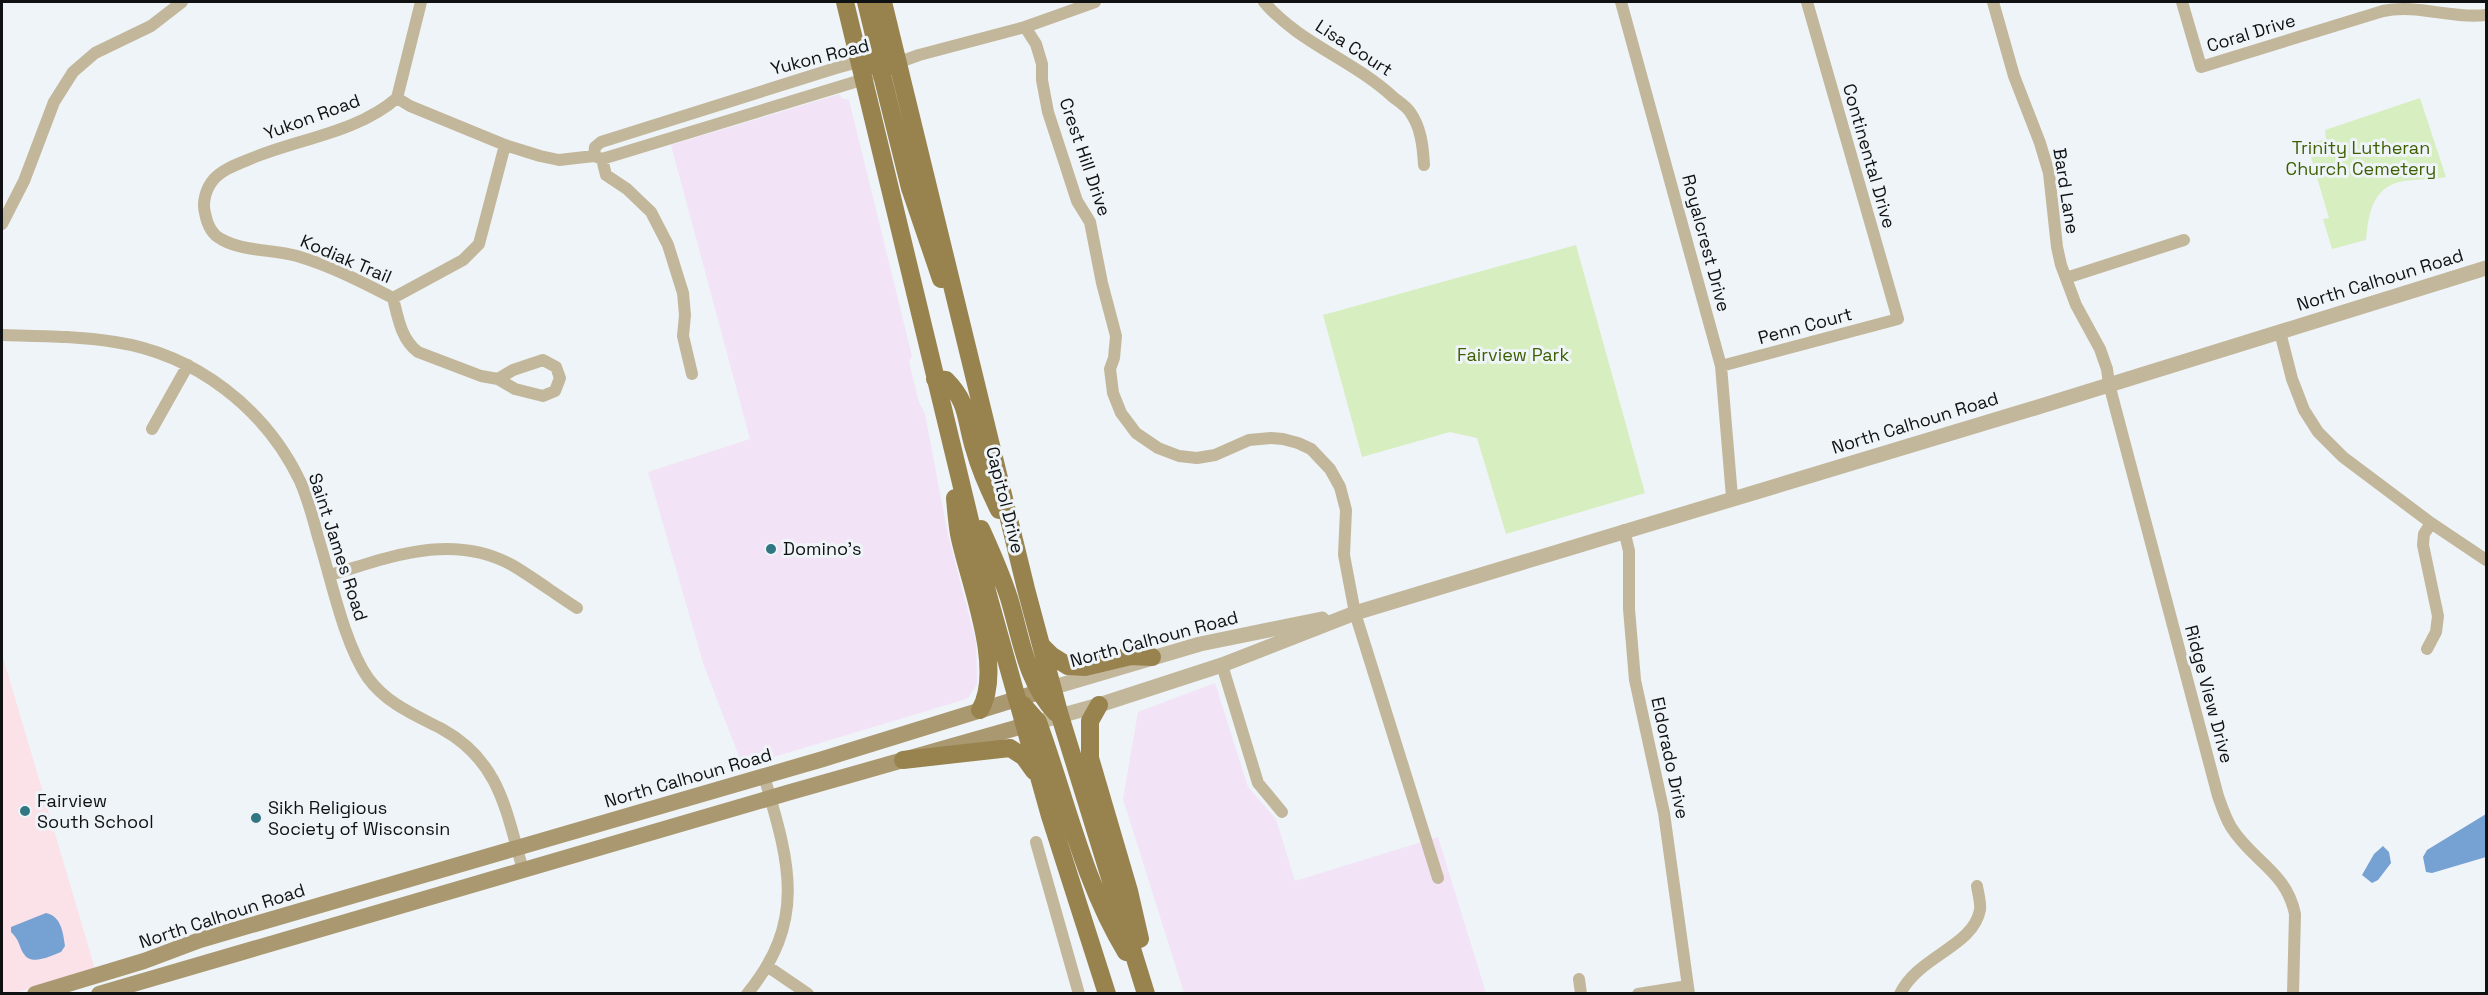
<svg xmlns="http://www.w3.org/2000/svg" width="2488" height="995" viewBox="0 0 2488 995" font-family="'Space Grotesk',sans-serif">
<style>
.commercial{fill:#f2e3f6}
.education{fill:#fbe1e8}
.green{fill:#d7eec1}
.water{fill:#76a1d3}
.lines{fill:none;stroke-linecap:round;stroke-linejoin:round}
.minor{stroke:#c2b79b;stroke-width:12}
.tertiary{stroke:#c2b79b;stroke-width:15}
.secondary{stroke:#aa9970;stroke-width:16}
.primary{stroke:#98834f;stroke-width:18}
.poi-dot{fill:#307683;stroke:#eff4f8;stroke-width:2}
.labels{text-anchor:middle;stroke-width:6;stroke-linejoin:round;paint-order:stroke}
.street-label{font-size:18px;fill:#0f1112;stroke:#eff4f8}
.park-label{font-size:18px;fill:#3d5f02;stroke:#eff4f8}
.poi-label{font-size:18px;fill:#0f1112;stroke:#eff4f8;text-anchor:start}
</style>
<rect width="100%" height="100%" fill="#eff4f8"/>
<!-- commercial -->
<path class="commercial" d="M840,94L841,98L849,100L912,356L909,362L919,402L925,414L948,535L976,642L977,684L969,697L963,700L747,765L744,769L704,666L648,472L750,439L671,145Z
M1215,683L1248,787L1276,819L1295,881L1438,837L1486,993H1184L1123,799L1138,712Z"/>
<!-- education -->
<path class="education" d="M2,654L95,969L11,994L2,993Z"/>
<!-- green -->
<path class="green" d="M2420,98L2446,177C2434,180 2424,179 2413,180C2374,182 2369,208 2366,240L2332,249L2323,219L2329,218L2307,144L2326,139L2325,130Z
M1576,245L1645,493L1506,534L1477,438L1450,432L1362,457L1323,315Z"/>
<!-- water -->
<path class="water" d="M2486,814V857L2432,873L2426,872L2423,857L2427,850Z
M2383,846L2389,852L2391,863L2378,880L2372,883L2362,875L2374,854Z
M46,913C61,916 63,932 65,946L61,952C51,956 31,966 24,954C18,945 21,942 11,932V927Z"/>
<g class="lines">
<!-- minor -->
<path class="minor" d="M1264,2C1299,43 1353,60 1393,97C1398,101 1406,106 1410,112C1421,127 1423,147 1424,165
M1621,2L1721,366L1732,497
M1993,2L2014,76L2040,143L2049,173L2057,247L2061,265L2076,305L2100,349L2107,369L2109,384L2218,796C2222,807 2225,817 2231,827C2252,861 2286,871 2295,914L2293,994
M2182,2L2201,67L2383,11C2418,4 2451,19 2486,15
M1025,27L1036,44L1042,64V80L1048,112L1065,164L1077,201L1090,222L1102,283L1116,336L1114,358L1110,369L1113,393L1121,413L1136,433L1158,448L1179,456L1197,458L1215,455L1249,440L1271,438L1283,439L1298,443L1311,449L1330,469L1340,487L1346,510L1344,555L1355,613L1438,878
M891,65L919,55L1025,27L1095,2
M397,98L410,106L505,145L540,156L559,160L594,156L602,159L868,78
M397,98L421,2
M594,156L595,147L601,142L836,68L866,60
M602,159L606,175L627,189L651,212L668,245L683,293L685,315L683,336L692,374
M2,224L24,181L54,102L73,72L95,53L151,26L182,2
M2066,278L2184,240
M393,298C362,282 331,266 297,256C273,249 243,252 221,239C211,234 207,224 205,213C202,202 206,188 214,179C223,169 238,164 250,159C297,139 357,133 397,98
M393,298L463,260L479,244L505,145
M393,298C398,318 401,339 418,352L481,376L498,379
M2280,332L2292,379L2304,410L2318,432L2343,457L2431,523L2486,560
M2,335C39,336 78,336 115,342C195,354 265,408 300,481C308,499 313,518 318,537C331,578 344,644 368,678C387,704 415,715 442,729C500,761 506,811 523,870
M543,360L556,367L560,378L555,391L543,396L515,389L498,379L513,370Z
M1721,366L1898,319L1807,2
M152,429L188,365
M1624,530L1629,551V609L1635,680L1664,813L1689,994
M330,575C390,557 452,532 512,565C534,578 555,594 577,608
M2427,649L2436,632L2438,616L2423,545L2424,534L2431,523
M1222,665L1258,783L1282,812
M1036,842L1079,994
M767,966L808,994
M1579,979L1581,994
M747,994C809,919 788,859 764,776
M1638,994L1688,986
M1900,994C1918,956 1973,947 1980,910C1981,903 1978,893 1977,886"/>
<!-- tertiary -->
<path class="tertiary" d="M1044,690L1200,644L1322,619
M1038,722L1099,705L1222,665L1355,613L2038,407L2486,268"/>
<!-- secondary -->
<path class="secondary" d="M35,994L144,961L200,940L823,759L1039,692
M99,994L787,793L1037,722"/>
<!-- primary -->
<path class="primary" d="M845,2L988,595L1050,816L1107,994
M866,2L880,60L886,68
M883,2L1026,589L1060,716L1146,994
M871,59L881,71L910,188L941,279
M935,379L946,380C969,403 965,419 974,448C980,470 989,490 999,510
M955,498C956,510 957,522 959,534C968,580 1005,668 980,710
M981,529C991,551 1001,574 1009,598C1021,637 1026,682 1056,713
M1041,645L1052,656L1068,666L1085,667L1131,656L1152,657
M1023,705L1038,722C1066,799 1083,881 1126,952
M1099,705L1090,721V758L1129,891L1140,939
M903,760L1010,748L1024,757L1034,771"/>
</g>
<!-- markers -->
<g class="poi-dot">
<circle cx="771" cy="549" r="6"/>
<circle cx="25" cy="811" r="6"/>
<circle cx="256" cy="818" r="6"/>
</g>
<g class="labels">
<!-- street labels -->
<g class="street-label">
<text transform="translate(2251 33) rotate(-17)" y="6">Coral Drive</text>
<text transform="translate(1354 48) rotate(33)" y="6">Lisa Court</text>
<text transform="translate(820 57) rotate(-14)" y="6">Yukon Road</text>
<text transform="translate(312 117) rotate(-20)" y="6">Yukon Road</text>
<text transform="translate(1869 156) rotate(74)" y="6">Continental Drive</text>
<text transform="translate(1085 157) rotate(71)" y="6">Crest Hill Drive</text>
<text transform="translate(2066 191) rotate(81)" y="6">Bard Lane</text>
<text transform="translate(1706 243) rotate(75)" y="6">Royalcrest Drive</text>
<text transform="translate(346 259) rotate(23)" y="6">Kodiak Trail</text>
<text transform="translate(2380 280) rotate(-17)" y="6">North Calhoun Road</text>
<text transform="translate(1805 326) rotate(-15)" y="6">Penn Court</text>
<text transform="translate(1915 423) rotate(-17)" y="6">North Calhoun Road</text>
<text transform="translate(1005 500) rotate(76)" y="6">Capitol Drive</text>
<text transform="translate(338 547) rotate(72)" y="6">Saint James Road</text>
<text transform="translate(1154 639) rotate(-15)" y="6">North Calhoun Road</text>
<text transform="translate(2209 694) rotate(75)" y="6">Ridge View Drive</text>
<text transform="translate(1670 758) rotate(78)" y="6">Eldorado Drive</text>
<text transform="translate(688 778) rotate(-16)" y="6">North Calhoun Road</text>
<text transform="translate(222 916) rotate(-18)" y="6">North Calhoun Road</text>
</g>
<!-- park labels -->
<g class="park-label">
<text x="2361" y="154">Trinity Lutheran<tspan x="2361" dy="21">Church Cemetery</tspan></text>
<text x="1513" y="361">Fairview Park</text>
</g>
<!-- poi labels -->
<g class="poi-label">
<text x="783" y="555">Domino's</text>
<text x="37" y="807">Fairview<tspan x="37" dy="21">South School</tspan></text>
<text x="268" y="814">Sikh Religious<tspan x="268" dy="21">Society of Wisconsin</tspan></text>
</g>
</g>
<!-- border -->
<rect width="2488" height="995" fill="none" stroke="#0f1112" stroke-width="6"/>
</svg>
